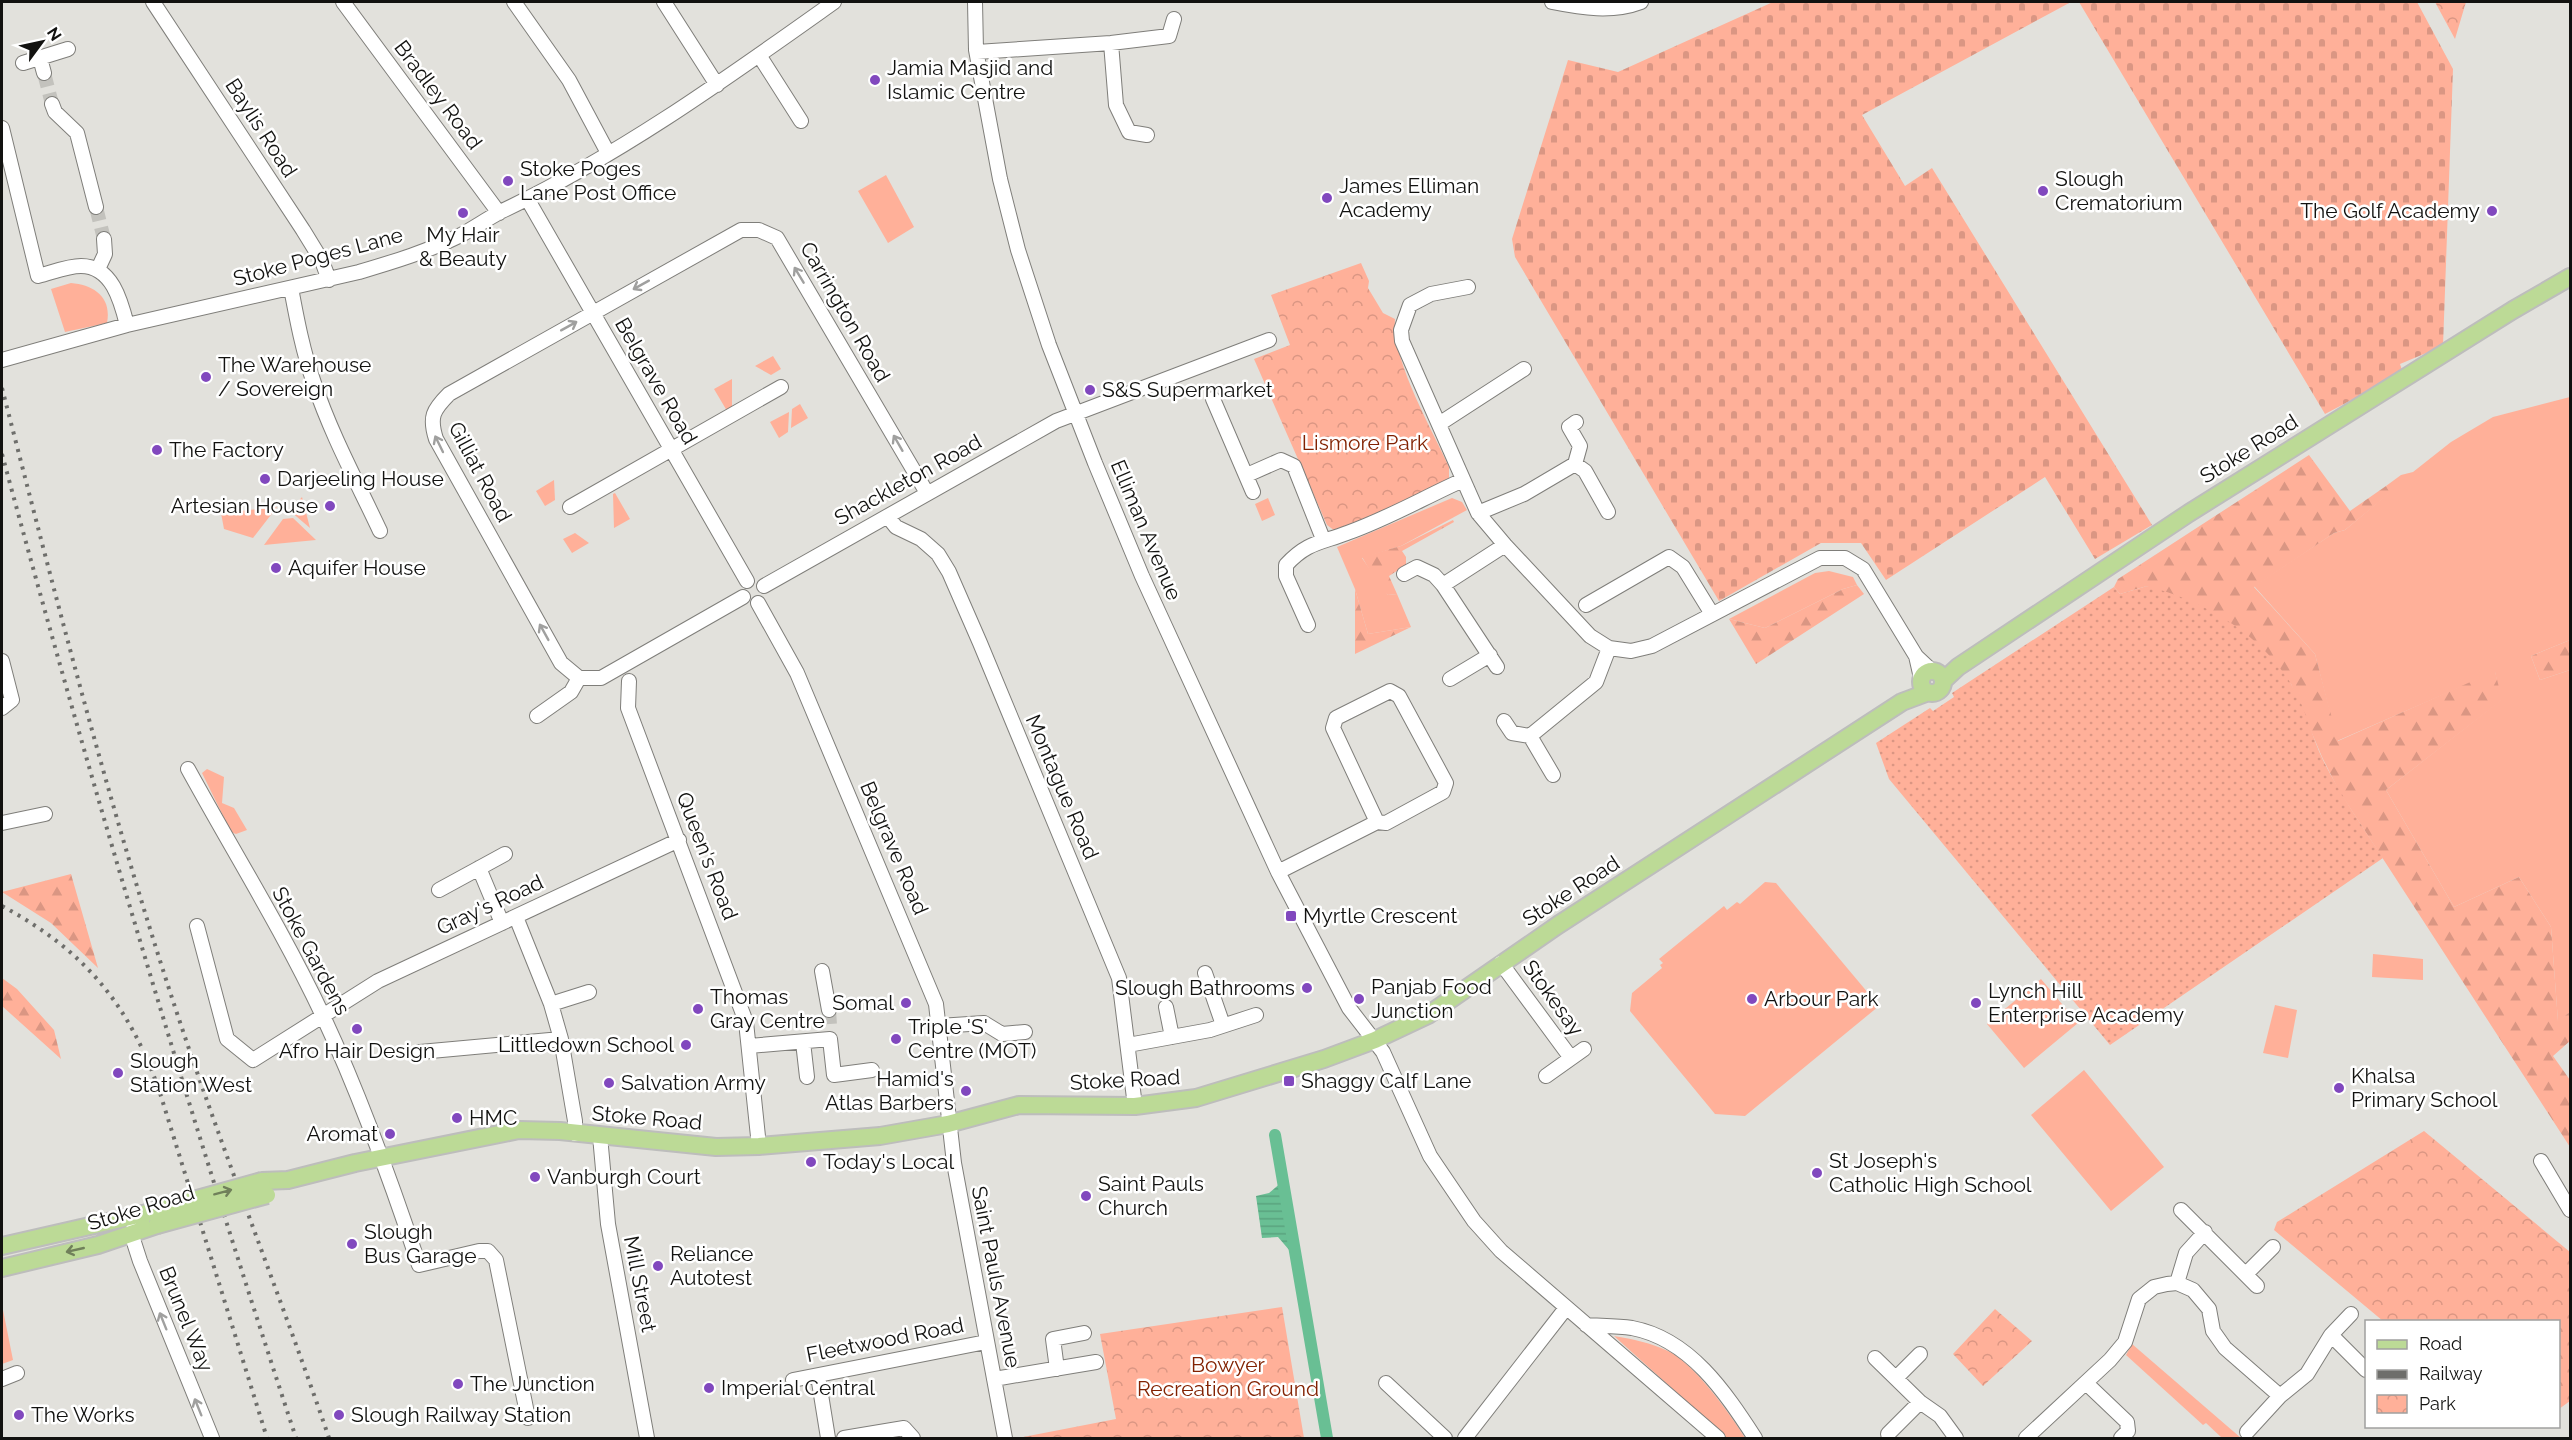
<svg xmlns="http://www.w3.org/2000/svg" width="2572" height="1440" viewBox="0 0 2572 1440" font-family="Raleway,sans-serif">
<style>
.grass{fill:#ffb099}
.forest{fill:url(#forest-firs)}
.cemetery{fill:url(#cemetery-stones)}
.park{fill:url(#park-crowns)}
.garden{fill:url(#garden-dots)}
.water{fill:url(#water-rules)}
.lines{fill:none;stroke-linecap:round;stroke-linejoin:round}
.canal{stroke:#69bf94;stroke-width:12}
.minor-tunnel{stroke:#c3c2bd;stroke-width:14;stroke-dasharray:14 7;stroke-linecap:butt}
.minor-casing{stroke:#7f7e7a;stroke-width:16}
.major-casing{stroke:#bdbdbc;stroke-width:20}
.minor{stroke:#fff;stroke-width:14}
.major{stroke:#bcda96;stroke-width:16}
.rail{stroke:#6e6e6b;stroke-width:4;stroke-dasharray:3 6;stroke-linecap:butt}
.major-bridge-casing{stroke:#bdbdbc;stroke-width:20;stroke-linecap:butt}
.major-bridge{stroke:#bcda96;stroke-width:16}
.oneway{stroke:#a0a09f}
.oneway2{stroke:#70805a}
.poi-dot{fill:#8148be;stroke:#fff;stroke-width:2}
.labels{text-anchor:middle;stroke-width:5;stroke-linejoin:round;paint-order:stroke}
.poi-label{font-size:21px;fill:#121210;stroke:#fff;text-anchor:start}
.street-label{font-size:21px;fill:#121210;stroke:#fff}
.park-label{font-size:21px;fill:#822202;stroke:#fff}
</style>
<defs>
<pattern id="forest-firs" width="22" height="20" patternUnits="userSpaceOnUse" patternTransform="scale(1.5)"><rect width="22" height="20" fill="#ffb099"/><path d="M5 1l3.5 6h-7zM16 11l3.5 6h-7z" fill="#da9683"/></pattern>
<pattern id="cemetery-stones" width="16" height="16" patternUnits="userSpaceOnUse" patternTransform="scale(1.5)"><rect width="16" height="16" fill="#ffb099"/><path d="M2 7V4a2 2 0 0 1 4 0v3zM10 15v-3a2 2 0 0 1 4 0v3z" fill="#da9683"/></pattern>
<pattern id="park-crowns" width="20" height="18" patternUnits="userSpaceOnUse" patternTransform="scale(1.5)"><rect width="20" height="18" fill="#ffb099"/><path d="M2 6a3 3 0 1 1 6 0M12 15a3 3 0 1 1 6 0" fill="none" stroke="#da9683"/></pattern>
<pattern id="garden-dots" width="8" height="8" patternUnits="userSpaceOnUse" patternTransform="scale(1.5)"><rect width="8" height="8" fill="#ffb099"/><path d="M2 2h.1M6 6h.1" fill="none" stroke="#da9683" stroke-width="1.8" stroke-linecap="round"/></pattern>
<pattern id="water-rules" width="6" height="5" patternUnits="userSpaceOnUse" patternTransform="scale(1.5)"><rect width="6" height="5" fill="#69bf94"/><path d="M0 2.5h6" fill="none" stroke="#5aa37f"/></pattern>
</defs>
<rect width="100%" height="100%" fill="#e2e1dc"/>
<!-- grass -->
<path class="grass" d="M886,175L914,227L888,243L858,191Z
M71,283C94,285 112,297 107,323L65,332L51,289Z
M773,356L781,369L771,375L755,366Z
M732,379V414L730,416L714,389Z
M2570,397V640L2531,656L2540,680L2570,670V1012L2558,1022L2551,927L2519,877L2454,907L2386,790L2501,700L2495,672L2337,741L2315,654L2254,586L2334,533L2345,530L2389,493L2386,486L2401,475L2413,472L2451,442L2493,417Z
M800,404L808,418L791,428L792,409Z
M789,412L788,432L779,438L770,422Z
M554,480L555,500L545,506L536,491Z
M615,493L630,519L614,528L613,494Z
M302,497L310,528L290,511Z
M1268,498L1275,515L1262,521L1255,504Z
M1452,498L1462,502L1467,510L1401,546L1362,558L1388,595L1397,594L1411,627L1368,634L1355,589L1337,547Z
M277,507L253,538L224,529L221,513Z
M293,518L316,540L264,545L283,519Z
M575,533L589,543L572,553L563,539Z
M1829,571L1853,577L1857,585L1843,589L1765,628L1729,619L1815,573Z
M207,769L224,777L222,803L234,808L247,830L236,834L231,832L202,773Z
M1765,882L1776,883L1879,1006L1745,1116L1715,1114L1630,1011L1632,993L1662,968L1660,965L1663,963L1659,959L1724,906L1727,910L1737,902L1740,904Z
M2373,954L2423,959V980L2372,977Z
M2041,979L2078,1023L2024,1068L1987,1024Z
M2275,1005L2297,1010L2288,1058L2263,1053Z
M2084,1070L2164,1167L2111,1211L2031,1115Z
M2,1305L13,1360L2,1364Z
M1614,1336C1633,1339 1651,1343 1668,1351C1693,1362 1731,1415 1745,1438H1727Z
M2132,1344L2241,1438H2222L2206,1423L2203,1425L2126,1355Z"/>
<!-- forest -->
<path class="forest" d="M2309,455L2350,511L2386,486L2390,493L2345,530L2334,533L2254,587L2315,654L2338,741L2495,671L2502,700L2386,790L2454,907L2519,877L2551,927L2558,1021L2570,1012V1041L2553,1056L2570,1080V1147L2339,791L2322,757L2291,684L2147,586L2120,594L2114,587L2118,579Z
M1453,520L1454,522L1402,551L1406,557V565L1389,576L1397,594L1388,595L1379,586L1362,557L1401,546Z
M1857,585L1864,594L1756,664L1729,619L1765,628L1843,589Z
M1355,589L1368,634L1411,627L1355,654Z
M2570,640V670L2540,680L2531,656Z
M71,874L98,968L51,923L2,892Z
M2,978L17,989L54,1030L61,1059L2,1006Z"/>
<!-- cemetery -->
<path class="cemetery" d="M1773,2H2071L1862,115L1905,186L1932,168L2152,525L2095,559L2045,477L1886,580L1861,543H1821L1719,601L1515,257L1512,239L1568,60L1618,72Z
M2079,2H2417L2453,69L2443,346L2400,364L2403,373L2325,414Z"/>
<!-- park -->
<path class="park" d="M2435,2H2466L2455,39Z
M1361,263L1369,281L1368,288L1383,313L1395,319C1392,361 1431,427 1449,467V478L1446,484L1335,531L1327,525L1254,359L1290,345L1271,295Z
M2424,1131L2570,1252V1401L2559,1409L2558,1322L2383,1321L2274,1230L2277,1222Z
M1282,1307L1304,1438H1018L1116,1419L1100,1334Z
M1995,1309L2032,1341L1983,1386L1953,1354Z"/>
<!-- garden -->
<path class="garden" d="M2147,586C2204,601 2260,633 2291,684C2306,708 2311,735 2323,760C2340,794 2362,826 2383,858L2110,1045L1889,779L1876,743L1930,708L1933,711L1954,697L1952,693L2114,587L2120,594Z"/>
<!-- water -->
<path class="water" d="M1283,1181L1296,1258L1278,1237L1262,1238L1256,1196L1269,1193Z"/>
<g class="lines">
<!-- canal -->
<path class="canal" d="M1275,1135L1327,1438"/>
<!-- minor-tunnel -->
<path class="minor-tunnel" d="M44,73L52,104
M96,207L104,239
M829,1010L830,1025"/>
<!-- minor casing -->
<g class="minor-casing">
<path id="minor" d="M153,2L303,230L322,261L329,280
M343,2L499,213
M514,2L569,80L608,153
M664,2L717,85
M975,2L976,50L1000,179L1018,250L1049,345L1095,463L1142,576L1278,872L1349,1008L1383,1052L1430,1156L1474,1221L1501,1251L1718,1438
M1552,2C1582,8 1612,13 1641,2
M1111,43L1116,105L1129,132L1147,135
M977,52L1111,43L1169,36L1174,19
M759,55L801,121
M40,58L44,73
M23,63L68,49
M52,104L55,112L77,133L96,207
M2,128L38,276C51,273 67,266 81,266C112,266 121,301 127,325
M528,200L747,581
M98,269L105,254L104,239
M1468,287L1431,294L1410,305L1401,330L1402,341L1478,513L1505,545L1590,636L1609,648L1631,651L1652,646L1820,558H1845L1863,569L1916,656L1932,671
M291,288C297,320 303,352 314,383C331,434 357,482 380,531
M2,360L127,325L359,272C393,262 429,251 461,235C474,228 487,219 500,212C619,156 727,78 834,2
M1213,399L1253,492
M1439,424L1524,369
M1575,464L1585,471L1608,512
M1247,475L1281,460L1294,466L1323,539
M570,507L781,387
M1478,513L1524,494L1575,464L1580,446L1569,427L1576,422
M888,517L896,527L921,539L938,554L949,572L980,643L1119,978L1135,1106
M1404,574L1417,567L1434,575L1443,585L1497,667
M1443,585L1505,545
M764,586L1056,421L1269,340
M758,603L797,673L936,1004L954,1163L1005,1438
M1586,605L1669,557L1683,567L1712,614
M1308,625L1286,576V565C1307,542 1321,543 1347,533C1387,519 1425,497 1463,480
M1916,656L1921,678
M2,661L12,700L2,708
M579,678L561,663L436,439C429,417 433,410 449,394L741,230H759L777,238L927,493
M579,678H601L743,597
M1450,679L1490,655
M629,681L628,708L746,1022L759,1146
M537,716L571,692L579,678
M1504,721L1512,733L1530,736L1596,682L1609,648
M1530,736L1553,775
M188,769C233,851 283,931 323,1016C361,1097 391,1181 419,1265L479,1251H488L496,1260L528,1418
M2,823L45,814
M479,868L502,923
M1278,872L1377,822L1386,823L1443,792L1446,783L1399,696L1390,691L1336,718L1333,728L1377,822
M439,890L505,854
M516,917L551,1004
M197,926L227,1039L253,1060L378,981L679,840
M1501,963L1571,1058
M822,971L829,1010
M1205,973L1223,1025
M1166,1007L1172,1037
M939,1026L984,1023L1002,1034L1025,1032
M561,1039L551,1004L589,992
M803,1042L807,1077
M1128,1045L1210,1030L1256,1015
M749,1046L830,1039L834,1075L872,1070
M420,1052L561,1039L575,1121V1134
M1546,1076L1584,1049
M600,1136L608,1224L647,1438
M2541,1161L2570,1210
M2181,1210L2257,1286
M135,1226L131,1233L140,1261L212,1438
M2246,1274L2273,1247
M2177,1283L2186,1253L2205,1232
M1586,1325C1601,1326 1617,1326 1632,1328C1690,1339 1725,1392 1755,1438
M2331,1335L2366,1370
M1875,1358L1920,1402L1940,1416L1956,1438
M1057,1369L1053,1339L1084,1333
M818,1376L828,1438
M1896,1378L1920,1354
M2,1379L17,1373
M994,1379L1096,1362
M793,1380L986,1342
M1386,1383L1445,1438
M2086,1383L2127,1422L2128,1431L2121,1438
M2247,1432L2280,1396L2307,1374L2331,1335L2351,1314
M1888,1434L1920,1402
M844,1438L904,1428L913,1438
M1465,1438L1566,1308
M2026,1438L2110,1360L2125,1342L2139,1299L2154,1287L2167,1284L2177,1283L2193,1290L2209,1309L2213,1331L2225,1348L2280,1396"/>
</g>
<!-- major casing -->
<g class="major-casing">
<path id="major" d="M1921 682a11 11 0 1 1 22 0a11 11 0 1 1-22 0Z
M1943,681L1958,667L2189,513L2513,310L2570,277
M262,1181L288,1180L355,1163L519,1130L560,1131L716,1147L759,1146L880,1136L948,1124L1019,1105L1135,1106L1196,1098L1324,1059L1375,1040L1428,1015L1558,925L1788,776L1902,702L1926,693
M2,1246L147,1213
M2,1268L98,1245L157,1225"/>
</g>
<!-- minor -->
<use href="#minor" class="minor"/>
<!-- major -->
<use href="#major" class="major"/>
<!-- rail -->
<path class="rail" d="M2,388C55,594 107,799 173,1001C221,1148 279,1292 329,1438
M2,454C91,785 189,1113 296,1438
M2,906C84,950 130,1005 160,1093L267,1438"/>
<!-- major-bridge casing -->
<g class="major-bridge-casing">
<path id="major-bridge" d="M147,1213L262,1181
M157,1225L267,1195"/>
</g>
<!-- major-bridge -->
<use href="#major-bridge" class="major-bridge"/>
</g>
<!-- one-way arrows -->
<defs><path id="oneway-shaft" d="M-6 0H5M1.5-3L5.5 0L1.5 3" fill="none" stroke-width="1.6" stroke-linecap="round" stroke-linejoin="round" transform="scale(1.5)"/></defs>
<g class="oneway">
<use href="#oneway-shaft" transform="translate(799 275) rotate(-121)"/>
<use href="#oneway-shaft" transform="translate(641 285) rotate(151)"/>
<use href="#oneway-shaft" transform="translate(569 326) rotate(-29)"/>
<use href="#oneway-shaft" transform="translate(898 443) rotate(-120)"/>
<use href="#oneway-shaft" transform="translate(439 444) rotate(-116)"/>
<use href="#oneway-shaft" transform="translate(544 632) rotate(-119)"/>
<use href="#oneway-shaft" transform="translate(163 1321) rotate(-112)"/>
<use href="#oneway-shaft" transform="translate(198 1407) rotate(-112)"/>
</g>
<g class="oneway2">
<use href="#oneway-shaft" transform="translate(223 1192) rotate(-15)"/>
<use href="#oneway-shaft" transform="translate(75 1250) rotate(167)"/>
</g>
<!-- markers -->
<g class="poi-dot">
<circle cx="875" cy="80" r="6"/>
<circle cx="508" cy="181" r="6"/>
<circle cx="2043" cy="191" r="6"/>
<circle cx="1327" cy="198" r="6"/>
<circle cx="2492" cy="211" r="6"/>
<circle cx="463" cy="213" r="6"/>
<circle cx="206" cy="377" r="6"/>
<circle cx="1090" cy="390" r="6"/>
<circle cx="157" cy="450" r="6"/>
<circle cx="265" cy="479" r="6"/>
<circle cx="330" cy="506" r="6"/>
<circle cx="276" cy="568" r="6"/>
<rect x="1285" y="910" width="12" height="12" rx="3"/>
<circle cx="1307" cy="988" r="6"/>
<circle cx="1359" cy="999" r="6"/>
<circle cx="1752" cy="999" r="6"/>
<circle cx="906" cy="1003" r="6"/>
<circle cx="1976" cy="1003" r="6"/>
<circle cx="698" cy="1009" r="6"/>
<circle cx="357" cy="1029" r="6"/>
<circle cx="896" cy="1039" r="6"/>
<circle cx="686" cy="1045" r="6"/>
<circle cx="118" cy="1073" r="6"/>
<rect x="1283" y="1075" width="12" height="12" rx="3"/>
<circle cx="609" cy="1083" r="6"/>
<circle cx="2339" cy="1088" r="6"/>
<circle cx="966" cy="1091" r="6"/>
<circle cx="457" cy="1118" r="6"/>
<circle cx="390" cy="1134" r="6"/>
<circle cx="811" cy="1162" r="6"/>
<circle cx="1817" cy="1173" r="6"/>
<circle cx="535" cy="1177" r="6"/>
<circle cx="1086" cy="1196" r="6"/>
<circle cx="352" cy="1244" r="6"/>
<circle cx="658" cy="1266" r="6"/>
<circle cx="458" cy="1384" r="6"/>
<circle cx="709" cy="1388" r="6"/>
<circle cx="19" cy="1415" r="6"/>
<circle cx="339" cy="1415" r="6"/>
</g>
<g class="labels">
<!-- poi labels -->
<g class="poi-label">
<text x="887" y="75">Jamia Masjid and<tspan x="887" dy="24">Islamic Centre</tspan></text>
<text x="520" y="176">Stoke Poges<tspan x="520" dy="24">Lane Post Office</tspan></text>
<text x="2055" y="186">Slough<tspan x="2055" dy="24">Crematorium</tspan></text>
<text x="1339" y="193">James Elliman<tspan x="1339" dy="24">Academy</tspan></text>
<text x="2480" y="218" text-anchor="end">The Golf Academy</text>
<text x="463" y="242" text-anchor="middle">My Hair<tspan x="463" dy="24">&amp; Beauty</tspan></text>
<text x="218" y="372">The Warehouse<tspan x="218" dy="24">/ Sovereign</tspan></text>
<text x="1102" y="397">S&amp;S Supermarket</text>
<text x="169" y="457">The Factory</text>
<text x="277" y="486">Darjeeling House</text>
<text x="318" y="513" text-anchor="end">Artesian House</text>
<text x="288" y="575">Aquifer House</text>
<text x="1303" y="923">Myrtle Crescent</text>
<text x="1371" y="994">Panjab Food<tspan x="1371" dy="24">Junction</tspan></text>
<text x="1295" y="995" text-anchor="end">Slough Bathrooms</text>
<text x="1988" y="998">Lynch Hill<tspan x="1988" dy="24">Enterprise Academy</tspan></text>
<text x="710" y="1004">Thomas<tspan x="710" dy="24">Gray Centre</tspan></text>
<text x="1764" y="1006">Arbour Park</text>
<text x="894" y="1010" text-anchor="end">Somal</text>
<text x="908" y="1034">Triple 'S'<tspan x="908" dy="24">Centre (MOT)</tspan></text>
<text x="674" y="1052" text-anchor="end">Littledown School</text>
<text x="357" y="1058" text-anchor="middle">Afro Hair Design</text>
<text x="130" y="1068">Slough<tspan x="130" dy="24">Station West</tspan></text>
<text x="2351" y="1083">Khalsa<tspan x="2351" dy="24">Primary School</tspan></text>
<text x="954" y="1086" text-anchor="end">Hamid's<tspan x="954" dy="24">Atlas Barbers</tspan></text>
<text x="1301" y="1088">Shaggy Calf Lane</text>
<text x="621" y="1090">Salvation Army</text>
<text x="469" y="1125">HMC</text>
<text x="378" y="1141" text-anchor="end">Aromat</text>
<text x="1829" y="1168">St Joseph's<tspan x="1829" dy="24">Catholic High School</tspan></text>
<text x="823" y="1169">Today's Local</text>
<text x="547" y="1184">Vanburgh Court</text>
<text x="1098" y="1191">Saint Pauls<tspan x="1098" dy="24">Church</tspan></text>
<text x="364" y="1239">Slough<tspan x="364" dy="24">Bus Garage</tspan></text>
<text x="670" y="1261">Reliance<tspan x="670" dy="24">Autotest</tspan></text>
<text x="470" y="1391">The Junction</text>
<text x="721" y="1395">Imperial Central</text>
<text x="31" y="1422">The Works</text>
<text x="351" y="1422">Slough Railway Station</text>
</g>
<!-- street labels -->
<g class="street-label">
<text transform="translate(438 95) rotate(53)" y="7">Bradley Road</text>
<text transform="translate(261 128) rotate(57)" y="7">Baylis Road</text>
<text transform="translate(318 257) rotate(-15)" y="7">Stoke Poges Lane</text>
<text transform="translate(845 312) rotate(60)" y="7">Carrington Road</text>
<text transform="translate(656 381) rotate(60)" y="7">Belgrave Road</text>
<text transform="translate(2249 449) rotate(-32)" y="7">Stoke Road</text>
<text transform="translate(480 472) rotate(62)" y="7">Gilliat Road</text>
<text transform="translate(908 480) rotate(-29)" y="7">Shackleton Road</text>
<text transform="translate(1146 530) rotate(67)" y="7">Elliman Avenue</text>
<text transform="translate(1062 787) rotate(67)" y="7">Montague Road</text>
<text transform="translate(894 848) rotate(67)" y="7">Belgrave Road</text>
<text transform="translate(707 856) rotate(69)" y="7">Queen's Road</text>
<text transform="translate(1571 891) rotate(-33)" y="7">Stoke Road</text>
<text transform="translate(490 905) rotate(-25)" y="7">Gray's Road</text>
<text transform="translate(311 951) rotate(62)" y="7">Stoke Gardens</text>
<text transform="translate(1553 998) rotate(54)" y="7">Stokesay</text>
<text transform="translate(1125 1080) rotate(-3)" y="7">Stoke Road</text>
<text transform="translate(647 1118) rotate(5)" y="7">Stoke Road</text>
<text transform="translate(141 1208) rotate(-17)" y="7">Stoke Road</text>
<text transform="translate(996 1277) rotate(79)" y="7">Saint Pauls Avenue</text>
<text transform="translate(640 1284) rotate(79)" y="7">Mill Street</text>
<text transform="translate(186 1319) rotate(68)" y="7">Brunel Way</text>
<text transform="translate(885 1340) rotate(-11)" y="7">Fleetwood Road</text>
</g>
<!-- park labels -->
<g class="park-label">
<text x="1365" y="450">Lismore Park</text>
<text x="1228" y="1372">Bowyer<tspan x="1228" dy="24">Recreation Ground</tspan></text>
</g>
</g>
<!-- border -->
<rect width="2572" height="1440" fill="none" stroke="#121210" stroke-width="6"/>
<!-- legend -->
<rect x="2365" y="1320" width="195" height="108" fill="#ffffff" stroke="#a0a09f" stroke-width="1.5"/>
<rect x="2377" y="1340" width="30" height="9" fill="#bcda96" stroke="#a0a09f" stroke-width="1.5"/>
<text x="2419" y="1350" font-size="18" fill="#121210">Road</text>
<rect x="2377" y="1370" width="30" height="9" fill="#6e6e6b" stroke="#a0a09f" stroke-width="1.5"/>
<text x="2419" y="1380" font-size="18" fill="#121210">Railway</text>
<rect x="2377" y="1395" width="30" height="18" fill="url(#park-crowns)" stroke="#a0a09f" stroke-width="1.5"/>
<text x="2419" y="1410" font-size="18" fill="#121210">Park</text>
<!-- north arrow -->
<g transform="translate(42 42) rotate(57)" stroke="#ffffff" stroke-width="4.5" paint-order="stroke">
<path d="M0-4.5L10 22L0 15L-10 22Z" fill="#121210"/>
<text y="-9" font-size="16" font-weight="bold" text-anchor="middle" fill="#121210">N</text>
</g>
</svg>
